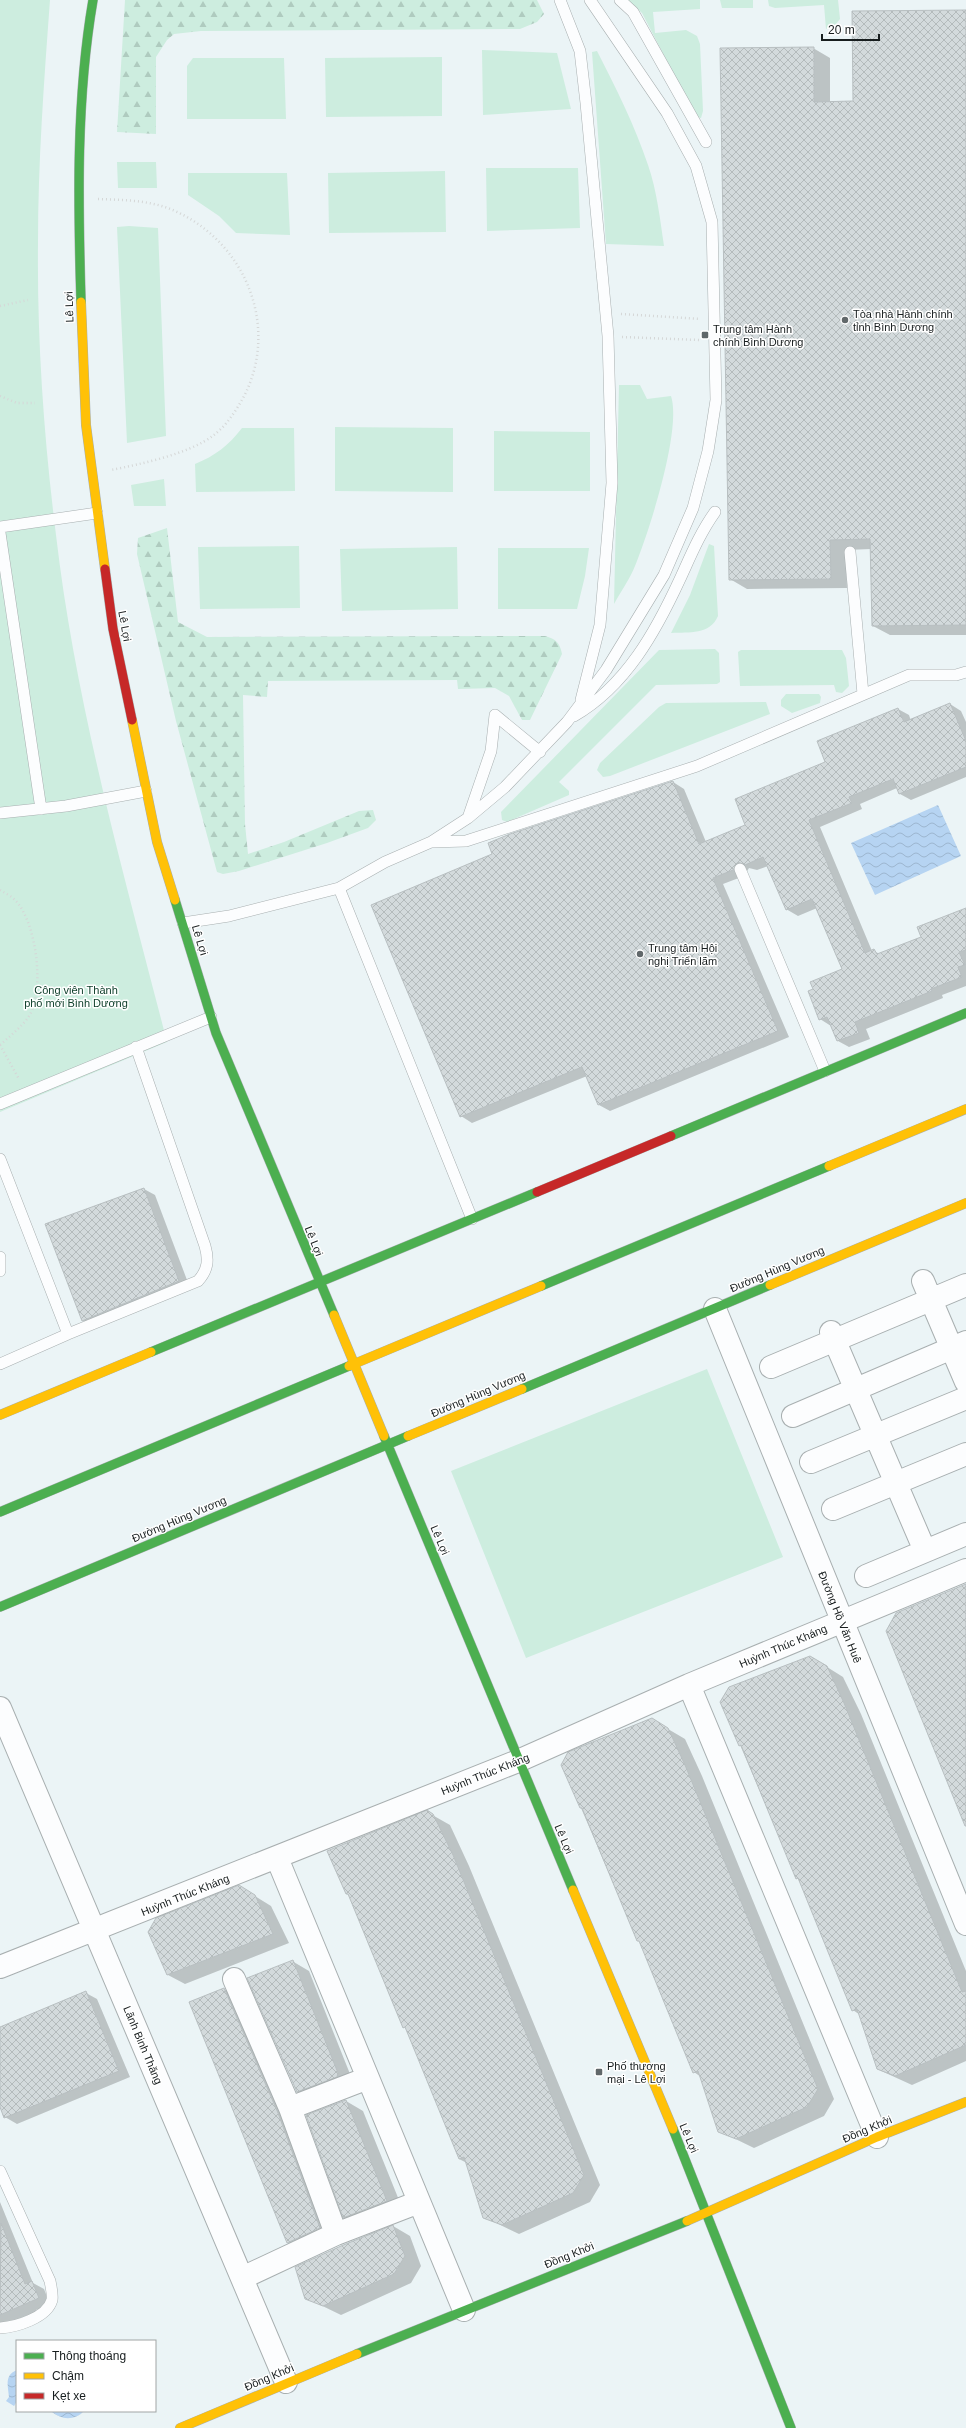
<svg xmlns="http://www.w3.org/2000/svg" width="966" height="2428" viewBox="0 0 966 2428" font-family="Helvetica,sans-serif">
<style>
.green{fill:#cdeddf}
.forest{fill:url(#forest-firs)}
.water{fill:url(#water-waves)}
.shadow{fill:#0003}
.building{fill:url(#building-cross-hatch);stroke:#b8bfc1}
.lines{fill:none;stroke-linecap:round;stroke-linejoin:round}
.lane-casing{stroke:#a8afb0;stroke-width:12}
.street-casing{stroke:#a8afb0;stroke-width:24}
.fast-casing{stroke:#a8afb0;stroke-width:10}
.slow-casing{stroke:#a8afb0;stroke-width:10}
.jam-casing{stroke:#a8afb0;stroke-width:10}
.path{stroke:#d5d7d7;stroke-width:2.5;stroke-dasharray:1 3;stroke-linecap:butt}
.lane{stroke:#fcfdfe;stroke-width:11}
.street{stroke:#fcfdfe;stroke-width:22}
.fast{stroke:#4caf50;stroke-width:9}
.slow{stroke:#ffc107;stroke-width:9}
.jam{stroke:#c62828;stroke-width:9}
.poi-dot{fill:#61686a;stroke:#fff;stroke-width:1.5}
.labels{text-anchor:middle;stroke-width:3;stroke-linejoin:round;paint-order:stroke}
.street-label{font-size:11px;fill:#171d1e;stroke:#fff}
.poi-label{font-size:11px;fill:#171d1e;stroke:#fff;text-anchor:start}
.park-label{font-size:11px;fill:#10402c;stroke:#fff}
</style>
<defs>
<pattern id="forest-firs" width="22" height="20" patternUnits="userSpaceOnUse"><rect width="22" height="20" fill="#cdeddf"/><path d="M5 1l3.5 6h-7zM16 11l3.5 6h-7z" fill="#afcbbf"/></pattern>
<pattern id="water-waves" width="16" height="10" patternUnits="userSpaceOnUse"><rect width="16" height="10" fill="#b6d4f2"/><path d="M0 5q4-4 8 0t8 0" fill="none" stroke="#9cb6cf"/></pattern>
<pattern id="building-cross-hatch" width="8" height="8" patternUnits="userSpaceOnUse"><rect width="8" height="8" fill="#d3dadc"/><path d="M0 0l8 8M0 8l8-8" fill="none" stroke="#b4bbbc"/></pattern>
</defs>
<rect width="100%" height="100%" fill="#ebf4f6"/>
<!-- green -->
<path class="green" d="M0,0H50C44,81 38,162 38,244C37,341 44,439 56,535C76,707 124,875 167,1042L0,1112Z
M628,0H700V9L653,12L655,33L686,30L697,36L700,44L703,111L701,118L696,117L642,13Z
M720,0H753V8H722Z
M768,0H838L840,19L835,25L826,29L824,5L775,8L769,6Z
M482,50L557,53L571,109L483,115Z
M597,51C616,88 635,126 648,165C657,191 660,219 664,246L606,244L592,52Z
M442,57V116L326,117L325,58Z
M193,58H284L286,119H187V66Z
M117,162H156L157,188H118Z
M486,168H578L580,228L487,231Z
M445,171L446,232L329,233L328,173Z
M188,173H287L290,235L236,233L219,216L188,195Z
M129,226L158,228L166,436L127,443L117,227Z
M619,385H640L647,399L671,396C682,429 649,532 635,566C630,579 621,591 614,604Z
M335,427L453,428V492L335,491Z
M242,428H294L295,491L196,492L195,464C215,456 229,445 242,428Z
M494,431L590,432V491H494Z
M164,479L166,506H134L131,485Z
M709,544L714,546L718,616C710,635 689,632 671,633L690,595Z
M299,546L300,608L200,609L198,547Z
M457,547L458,609L342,611L340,549Z
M498,548H589L585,576L577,609H498Z
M715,649L719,653L720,682L717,684L656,685L559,782L569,791V795L507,822L502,820L501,812L659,650Z
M741,650H842L846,658L849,686L842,693L836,692L834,685L740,686L738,652Z
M786,694H819L821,697L820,703L792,713L781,706V700Z
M766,702L770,714L610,776L603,777L597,770L600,763L659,707L666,703Z
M707,1369L783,1557L526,1658L451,1471Z"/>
<!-- forest -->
<path class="forest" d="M125,0H537L544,14L537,22L520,29L201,31L174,34L167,40L156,57V134L117,132Z
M167,528L178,622L207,637L545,636C556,639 560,643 562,654L530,720H522L509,696L495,688L458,689L457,680L268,681L267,697L243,695L245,824L248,854L284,842L359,811L373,810L376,820L368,828L327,843L239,871L223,874L217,872L176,721L137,554L138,538Z"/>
<!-- water -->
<path class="water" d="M938,805L961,856L875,895L851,843Z
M17,2370V2401L14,2406L6,2401L9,2397C8,2386 4,2375 17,2370Z
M51,2411H84C74,2421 61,2420 51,2411Z"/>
<!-- shadow -->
<path class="shadow" d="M966,11V635H890L873,626L871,549L846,550L847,588L747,589L730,579L813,48L830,58V102H854Z
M950,704L961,711L966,722V777L911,800L900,794L897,788L860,804L862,809L820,827L872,951L881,954L922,938L966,909V986L942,995L943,998L866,1029L870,1039L849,1047L838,1041L831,1026L820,1019L814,989L843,970L817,908L798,916L786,909L768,866L757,870L749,868L744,876L723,884L789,1037L610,1111L599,1105L587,1076L472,1123L461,1116L673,782L684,789L706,842L747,825L898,709L909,715L911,721Z
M144,1189L155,1195L190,1288L94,1327L83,1320Z
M827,1667L843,1677L861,1714L966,1971V2061L912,2085L877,2069L860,2015L853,2010L800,1880L797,1878L740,1745Z
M651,1719L685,1739L702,1776L834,2099L824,2116L754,2148L719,2131L701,2077L694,2072L641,1942L638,1941L581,1808Z
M427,1812L450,1825L469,1866L600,2185L590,2202L519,2234L484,2217L467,2163L459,2159L407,2029L404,2027L349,1895L347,1894Z
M239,1886L271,1906L289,1943L185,1984L168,1975L150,1932Z
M292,1961L309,1971L354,2084L314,2101L297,2091Z
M224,1989L241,1998L336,2237L304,2252L288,2242Z
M86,1993L97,1999L130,2077L17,2124L5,2117L0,2105V2028Z
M346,2101L363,2111L403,2210L361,2227L344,2217Z
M0,2202L33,2283L44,2289L50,2304L36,2310L37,2312L0,2326Z
M393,2226L410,2236L421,2266L411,2283L341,2315L306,2298Z"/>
<!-- building -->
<path class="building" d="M966,10V625L872,626L870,539L830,540L831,579L729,580L720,48L814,47V102L853,101L852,11Z
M950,703L966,741V767L899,794L893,779L849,797L852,803L809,820L865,953L874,949L877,954L921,937L917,927L966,908V950L959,952L965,965L958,967L962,977L931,989L932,991L855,1022L859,1033L837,1041L827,1017L819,1020L808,991L813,989L810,982L842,969L812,899L786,910L763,857L745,865L738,862L733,870L713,878L778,1031L598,1105L582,1067L460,1117L371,905L492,854L488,843L510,834L673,781L699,844L745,825L735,799L825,762L817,741L898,708L904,722Z
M144,1188L179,1281L82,1321L45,1224Z
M966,1584V1826H965L886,1631L896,1613Z
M810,1656L827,1666L844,1703L962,1992L966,1991V2045L895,2076L877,2069L857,2009L852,2011L798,1878L796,1879L741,1745L739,1746L720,1702L729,1687Z
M652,1718L668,1728L685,1765L818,2089L807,2107L736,2139L718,2132L698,2071L693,2073L639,1941H637L582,1808H580L561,1765L568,1752Z
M427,1810L433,1814L453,1855L584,2175L573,2193L502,2225L483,2218L464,2157L459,2159L405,2027L403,2028L348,1894H346L327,1851Z
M239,1885L255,1895L273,1934L167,1975L148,1932L156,1918Z
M293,1960L338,2073L337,2077L297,2092L247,1978Z
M224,1988L278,2113L320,2228L287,2243L189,2002Z
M86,1991L119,2071L4,2118L0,2107V2027Z
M346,2100L387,2201L343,2218L306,2115Z
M1,2223L25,2284L32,2281L39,2298L0,2315Z
M393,2225L405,2256L394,2274L323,2306L305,2299L295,2267L341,2246Z"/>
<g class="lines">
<!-- lane casing -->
<g class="lane-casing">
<path id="lane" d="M560,0L580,51L586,103L608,336L612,483L600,625L581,700
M620,0L633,12L706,142
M0,527L97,513
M0,533L41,809
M850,552L863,694
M495,715L540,752
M574,716C626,686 656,631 680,579C691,555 700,533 715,512
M0,813L66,806L146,791
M468,818L491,751L495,715
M432,842L466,841L697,766L909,675H956L966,672
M740,869L825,1071
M339,888L472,1219
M183,923L229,916L339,888L385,862L431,842L468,818L505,787L567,722L606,670L664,575L693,508L708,451L716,400L712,222L696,166L667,113L590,0
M0,1104L211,1017
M0,1159L68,1334L198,1281C208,1270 209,1260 205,1246L136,1047
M0,1257V1271
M0,1364L68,1334
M0,2171L50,2281C51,2287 53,2294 52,2300C47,2318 16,2327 0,2328"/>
</g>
<!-- street casing -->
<g class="street-casing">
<path id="street" d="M923,1281L966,1382
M715,1309L966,1924
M831,1332L925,1551
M771,1367L966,1285
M793,1416L966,1342
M811,1462L966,1398
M833,1509L966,1454
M866,1576L966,1534
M689,1685L877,2137
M0,1708L286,2382
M277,1858L464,2310
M0,1967L518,1761L689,1685L966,1570
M234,1979L290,2108L336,2234
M290,2108L368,2078
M242,2278L336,2234L419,2202"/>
</g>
<!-- fast casing -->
<g class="fast-casing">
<path id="fast" d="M81,302C78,202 76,99 93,0
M175,900L216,1033L334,1315
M671,1136L966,1013
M541,1286L829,1166
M151,1352L537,1192
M522,1389L770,1285
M384,1436L573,1890
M0,1512L349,1366
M0,1607L408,1436
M673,2129L791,2428
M357,2354L687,2221"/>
</g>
<!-- slow casing -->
<g class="slow-casing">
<path id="slow" d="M81,302L86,425L105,569
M132,720L157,842L175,900
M829,1166L966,1109
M770,1285L966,1203
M334,1315L384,1436
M349,1366L541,1286
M0,1415L151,1352
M408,1436L522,1389
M573,1890L673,2129
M687,2221L877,2137L966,2102
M180,2428L357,2354"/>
</g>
<!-- jam casing -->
<g class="jam-casing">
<path id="jam" d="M105,569L113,629L132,720
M537,1192L671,1136"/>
</g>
<!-- path -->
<path class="path" d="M98,199C124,200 151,200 175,211C247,243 281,330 242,400C235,412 225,427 214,435C189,454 141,464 111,470
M0,306L28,300
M621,314L700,319
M622,337L699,340
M0,396L17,403H35
M0,890C5,893 11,896 15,900C37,922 46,995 27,1019C19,1029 9,1037 0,1045
M0,1045L19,1079"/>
<!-- lane -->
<use href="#lane" class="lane"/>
<!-- street -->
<use href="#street" class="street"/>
<!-- fast -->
<use href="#fast" class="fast"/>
<!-- slow -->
<use href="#slow" class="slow"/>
<!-- jam -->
<use href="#jam" class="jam"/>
</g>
<!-- markers -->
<g class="poi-dot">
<circle cx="845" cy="320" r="4"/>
<rect x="701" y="331" width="8" height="8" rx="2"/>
<circle cx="640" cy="954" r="4"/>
<rect x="595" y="2068" width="8" height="8" rx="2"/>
</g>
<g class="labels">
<!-- street labels -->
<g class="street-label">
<text transform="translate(69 307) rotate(-92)" y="4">Lê Lợi</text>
<text transform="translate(125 626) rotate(80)" y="4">Lê Lợi</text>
<text transform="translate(200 940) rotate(73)" y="4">Lê Lợi</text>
<text transform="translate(314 1241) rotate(68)" y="4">Lê Lợi</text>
<text transform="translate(777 1269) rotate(-23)" y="4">Đường Hùng Vương</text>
<text transform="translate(478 1394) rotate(-23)" y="4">Đường Hùng Vương</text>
<text transform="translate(179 1519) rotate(-23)" y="4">Đường Hùng Vương</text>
<text transform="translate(440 1540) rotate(67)" y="4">Lê Lợi</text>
<text transform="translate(840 1617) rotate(68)" y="4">Đường Hồ Văn Huê</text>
<text transform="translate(783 1646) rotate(-23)" y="4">Huỳnh Thúc Kháng</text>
<text transform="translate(485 1774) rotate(-22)" y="4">Huỳnh Thúc Kháng</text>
<text transform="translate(564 1839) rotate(67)" y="4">Lê Lợi</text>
<text transform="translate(185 1895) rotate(-22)" y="4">Huỳnh Thúc Kháng</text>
<text transform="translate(143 2045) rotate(67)" y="4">Lãnh Binh Thăng</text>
<text transform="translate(867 2129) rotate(-23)" y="4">Đồng Khởi</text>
<text transform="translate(689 2138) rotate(67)" y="4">Lê Lợi</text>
<text transform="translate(569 2255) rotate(-22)" y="4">Đồng Khởi</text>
<text transform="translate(269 2377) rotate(-23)" y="4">Đồng Khởi</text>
</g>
<!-- poi labels -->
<g class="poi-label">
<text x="853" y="318">Tòa nhà Hành chính<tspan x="853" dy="13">tỉnh Bình Dương</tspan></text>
<text x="713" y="333">Trung tâm Hành<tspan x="713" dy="13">chính Bình Dương</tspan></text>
<text x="648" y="952">Trung tâm Hội<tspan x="648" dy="13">nghị Triển lãm</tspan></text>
<text x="607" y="2070">Phố thương<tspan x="607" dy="13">mại - Lê Lợi</tspan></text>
</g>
<!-- park labels -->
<g class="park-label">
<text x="76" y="994">Công viên Thành<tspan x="76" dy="13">phố mới Bình Dương</tspan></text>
</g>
</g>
<!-- legend -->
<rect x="16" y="2340" width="140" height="72" fill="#ffffff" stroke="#a2a5a5"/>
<rect x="24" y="2353" width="20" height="6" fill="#4caf50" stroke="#a2a5a5"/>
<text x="52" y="2360" font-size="12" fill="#171d1e">Thông thoáng</text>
<rect x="24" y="2373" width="20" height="6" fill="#ffc107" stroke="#a2a5a5"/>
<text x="52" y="2380" font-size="12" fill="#171d1e">Chậm</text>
<rect x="24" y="2393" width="20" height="6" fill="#c62828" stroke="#a2a5a5"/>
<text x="52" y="2400" font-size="12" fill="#171d1e">Kẹt xe</text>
<!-- scale -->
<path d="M822 34v6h57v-6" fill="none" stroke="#171d1e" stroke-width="2"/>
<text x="828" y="34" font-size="12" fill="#171d1e" stroke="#ffffff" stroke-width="3" paint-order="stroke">20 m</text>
</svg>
